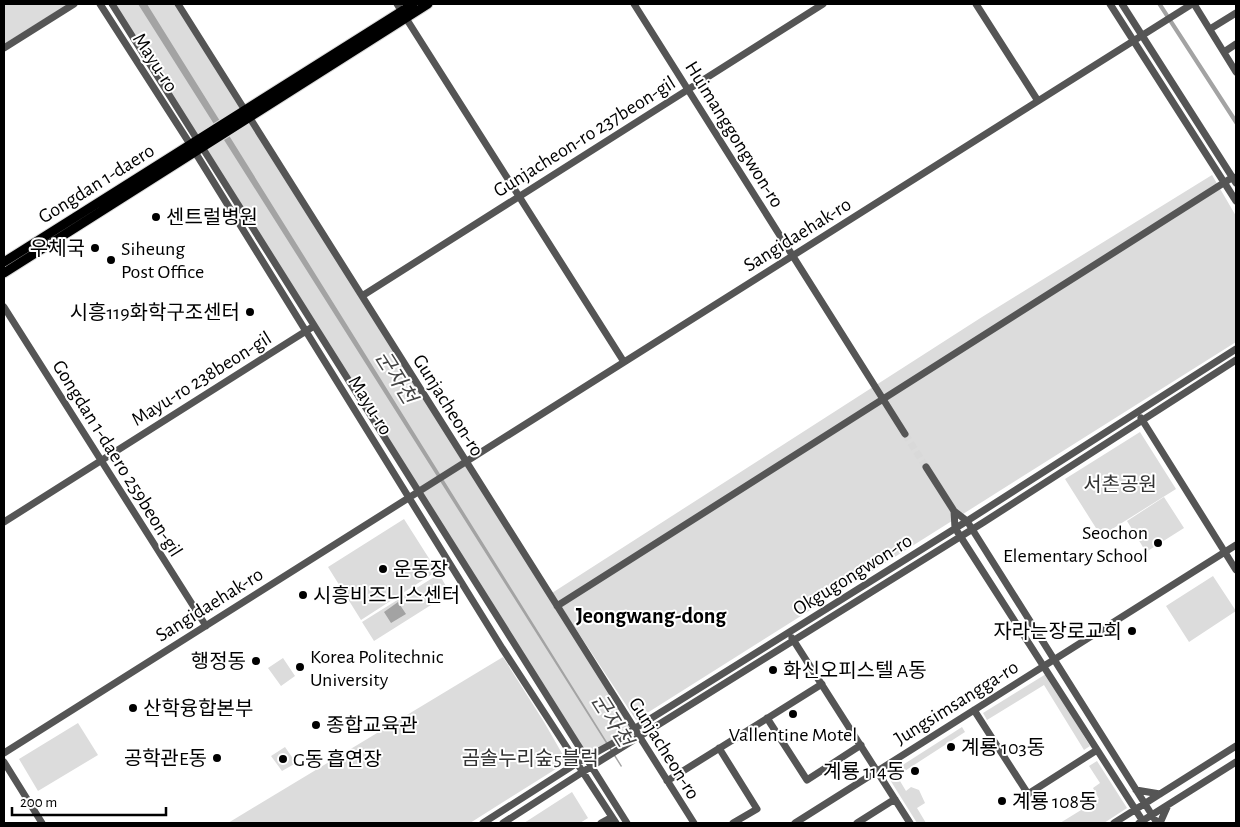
<svg xmlns="http://www.w3.org/2000/svg" width="1240" height="827" viewBox="0 0 1240 827" font-family="'Alegreya Sans','Noto Sans KR',sans-serif">
<style>
.green{fill:#dcdcdc}
.water{fill:#a3a3a3}
.lines{fill:none;stroke-linecap:round;stroke-linejoin:round}
.minor-tunnel{stroke:#d9d9d9;stroke-width:7;stroke-dasharray:7 3.5;stroke-linecap:butt}
.major-casing{stroke:#dbdbdb;stroke-width:11}
.minor{stroke:#555;stroke-width:7}
.major{stroke:#000;stroke-width:9}
.poi-dot{fill:#000;stroke:#fff;stroke-width:2}
.labels{text-anchor:middle;stroke-width:4;stroke-linejoin:round;paint-order:stroke}
.street-label{font-size:20px;fill:#000;stroke:#fff}
.poi-label{font-size:20px;fill:#000;stroke:#fff;text-anchor:start}
.park-label{font-size:20px;fill:#333;stroke:#fff}
.water-label{font-size:21px;font-style:italic;fill:#444;stroke:#fff}
.quarter-label{font-size:22px;font-weight:bold;fill:#000;stroke:#fff}
</style>
<rect width="100%" height="100%" fill="#fff"/>
<!-- green -->
<path class="green" d="M4,4H68L4,44Z
M112,4H178L634,729L586,758Z
M1212,175L1236,216V342L636,720L552,593L982,317Z
M1140,432L1176,489L1101,536L1065,479Z
M1164,497L1184,528L1146,552L1127,521Z
M404,519L437,571L361,620L328,567Z
M439,574L450,593L374,641L362,622Z
M1213,576L1236,611L1189,642L1166,606Z
M503,657L544,722L567,762L470,823H228Z
M283,658L295,676L281,686L268,668Z
M1046,674L1090,746L1084,750L1044,685L987,720L983,713Z
M78,723L98,755L38,791L19,759Z
M962,727L965,732L897,776L906,791L911,787L919,790L925,803L917,808L926,823H917L887,775Z
M285,747L296,763L282,771L271,756Z
M1097,761L1127,808L1104,823H1060L1099,799L1093,788L1100,783L1089,766Z
M572,792L588,818L580,823H524Z"/>
<!-- water -->
<path class="water" d="M138,4H147L622,766L621,767Z
M1157,4H1162L1236,118V126Z
M398,602L406,614L391,623L384,612Z"/>
<g class="lines">
<!-- minor-tunnel -->
<path class="minor-tunnel" d="M905,434L926,467"/>
<!-- major casing -->
<g class="major-casing">
<path id="major" d="M4,262L413,4
M4,273L428,4"/>
</g>
<!-- minor -->
<path class="minor" d="M100,4L190,144L502,648L616,823
M112,4L627,823
M178,4L694,823
M397,4L624,362
M634,4L905,434
M976,4L1038,101
M1110,4L1236,201
M1122,4L1236,183
M1194,4L1236,72
M1210,29L1236,13
M4,48L74,4
M1224,52L1236,44
M362,296L823,4
M4,307L206,626
M1141,418L1236,570
M926,467L954,511L967,521L1157,823
M954,511L955,528L1144,823
M4,522L314,326
M557,606L1233,177
M792,638L910,823
M974,710L1028,794L1097,750
M767,718L807,780L861,745
M719,748L757,809L733,823
M4,753L1192,4
M4,762L42,823
M667,781L822,684
M1136,790L1160,794
M483,823L577,763L624,737L634,729L967,521L1236,349
M503,823L592,766L984,522L1236,360
M601,823L612,817
M795,823L1236,545
M857,823L895,799
M1114,823L1236,746
M1139,823L1236,762
M1160,823L1168,805"/>
<!-- major -->
<use href="#major" class="major"/>
</g>
<!-- markers -->
<g class="poi-dot">
<circle cx="156" cy="217" r="5"/>
<circle cx="95" cy="248" r="5"/>
<circle cx="111" cy="260" r="5"/>
<circle cx="250" cy="312" r="5"/>
<circle cx="1158" cy="543" r="5"/>
<circle cx="383" cy="569" r="5"/>
<circle cx="303" cy="595" r="5"/>
<circle cx="1132" cy="631" r="5"/>
<circle cx="256" cy="661" r="5"/>
<circle cx="300" cy="667" r="5"/>
<circle cx="773" cy="670" r="5"/>
<circle cx="133" cy="708" r="5"/>
<circle cx="793" cy="714" r="5"/>
<circle cx="316" cy="725" r="5"/>
<circle cx="951" cy="747" r="5"/>
<circle cx="217" cy="758" r="5"/>
<circle cx="283" cy="759" r="5"/>
<circle cx="915" cy="771" r="5"/>
<circle cx="1002" cy="801" r="5"/>
</g>
<g class="labels">
<!-- street labels -->
<g class="street-label">
<text transform="translate(156 62) rotate(57)" y="7">Mayu-ro</text>
<text transform="translate(735 134) rotate(58)" y="7">Huimanggongwon-ro</text>
<text transform="translate(584 136) rotate(-32)" y="7">Gunjacheon-ro 237beon-gil</text>
<text transform="translate(96 183) rotate(-32)" y="7">Gongdan 1-daero</text>
<text transform="translate(797 234) rotate(-32)" y="7">Sangidaehak-ro</text>
<text transform="translate(201 378) rotate(-32)" y="7">Mayu-ro 238beon-gil</text>
<text transform="translate(371 405) rotate(58)" y="7">Mayu-ro</text>
<text transform="translate(449 405) rotate(58)" y="7">Gunjacheon-ro</text>
<text transform="translate(118 458) rotate(58)" y="7">Gongdan 1-daero 259beon-gil</text>
<text transform="translate(852 574) rotate(-32)" y="7">Okgugongwon-ro</text>
<text transform="translate(209 604) rotate(-32)" y="7">Sangidaehak-ro</text>
<text transform="translate(956 702) rotate(-32)" y="7">Jungsimsangga-ro</text>
<text transform="translate(665 748) rotate(58)" y="7">Gunjacheon-ro</text>
</g>
<!-- poi labels -->
<g class="poi-label">
<text x="166" y="224">센트럴병원</text>
<text x="85" y="255" text-anchor="end">우체국</text>
<text x="121" y="255">Siheung<tspan x="121" dy="23">Post Office</tspan></text>
<text x="240" y="319" text-anchor="end">시흥119화학구조센터</text>
<text x="1148" y="539" text-anchor="end">Seochon<tspan x="1148" dy="23">Elementary School</tspan></text>
<text x="393" y="576">운동장</text>
<text x="313" y="602">시흥비즈니스센터</text>
<text x="1122" y="638" text-anchor="end">자라는장로교회</text>
<text x="310" y="663">Korea Politechnic<tspan x="310" dy="23">University</tspan></text>
<text x="246" y="668" text-anchor="end">행정동</text>
<text x="783" y="677">화신오피스텔 A동</text>
<text x="143" y="715">산학융합본부</text>
<text x="326" y="732">종합교육관</text>
<text x="793" y="741" text-anchor="middle">Vallentine Motel</text>
<text x="961" y="754">계룡 103동</text>
<text x="207" y="765" text-anchor="end">공학관E동</text>
<text x="293" y="766">G동 흡연장</text>
<text x="905" y="778" text-anchor="end">계룡 114동</text>
<text x="1012" y="808">계룡 108동</text>
</g>
<!-- park labels -->
<g class="park-label">
<text x="1120" y="491">서촌공원</text>
<text x="530" y="765">곰솔누리숲5블럭</text>
</g>
<!-- water labels -->
<g class="water-label">
<text transform="translate(396 377) rotate(58)" y="7">군자천</text>
<text transform="translate(612 720) rotate(58)" y="7">군자천</text>
</g>
<!-- quarter labels -->
<g class="quarter-label">
<text x="651" y="623">Jeongwang-dong</text>
</g>
</g>
<!-- border -->
<rect width="1240" height="827" fill="none" stroke="#000000" stroke-width="10"/>
<!-- scale -->
<path d="M12 807v8h154v-8" fill="none" stroke="#000000" stroke-width="2.5"/>
<text x="20" y="807" font-size="15" fill="#000000" stroke="#ffffff" stroke-width="4" paint-order="stroke">200 m</text>
</svg>
